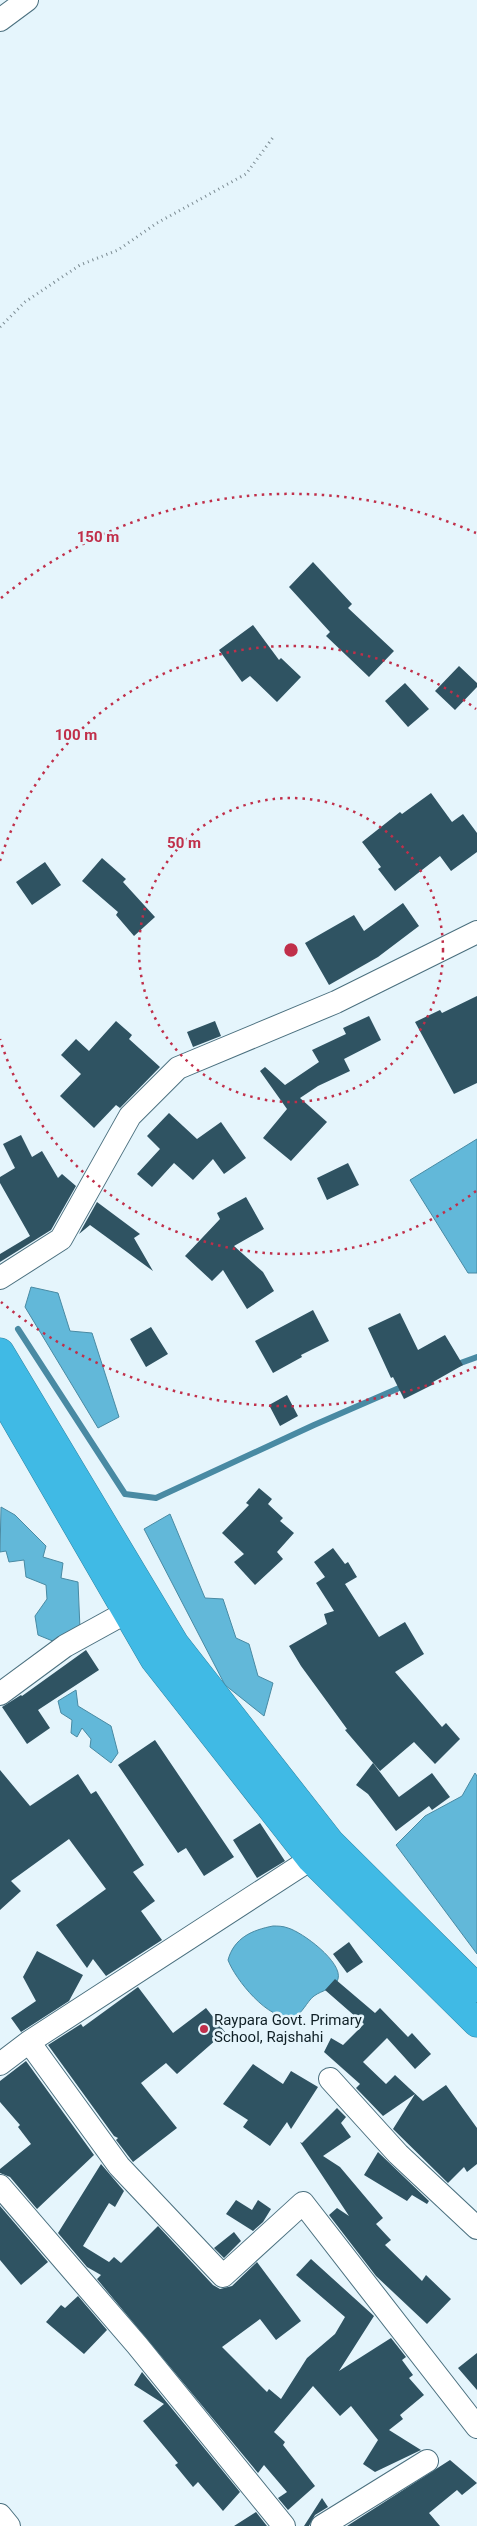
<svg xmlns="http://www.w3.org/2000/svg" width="477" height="2526" viewBox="0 0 477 2526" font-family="Roboto,sans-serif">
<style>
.water{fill:#62b8d9;stroke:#498aa3}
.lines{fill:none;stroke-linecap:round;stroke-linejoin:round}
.stream{stroke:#498aa3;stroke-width:6}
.building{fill:#2f5362}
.minor-casing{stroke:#4b707f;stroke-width:24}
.highway-casing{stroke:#2f84a2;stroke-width:29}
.path{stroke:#7c8c93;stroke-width:3;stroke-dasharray:1 4;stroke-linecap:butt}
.minor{stroke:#fff;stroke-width:22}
.highway{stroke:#40bae5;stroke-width:28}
.ring{fill:none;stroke:#c02f4a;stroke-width:2.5;stroke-dasharray:2.5 5}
.poi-dot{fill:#c02f4a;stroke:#e5f5fc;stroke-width:2}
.labels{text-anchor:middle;stroke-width:5;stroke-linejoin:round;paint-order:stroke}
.poi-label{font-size:15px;fill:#102026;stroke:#e5f5fc;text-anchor:start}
.centre{fill:#c02f4a;stroke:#e5f5fc;stroke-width:2.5}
.ring-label{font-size:15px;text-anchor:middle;font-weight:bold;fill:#c02f4a;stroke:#e5f5fc;stroke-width:5;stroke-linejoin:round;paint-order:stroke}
</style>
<rect width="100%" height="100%" fill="#e5f5fc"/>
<!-- water -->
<path class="water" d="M477,1139V1273H468L410,1180Z
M31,1287L58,1293L70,1331L92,1333L119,1417L98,1428L25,1307Z
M1,1507L15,1515L46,1546L43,1557L63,1563L61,1578L78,1582L80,1629L60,1644L38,1635L35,1616L47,1599L46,1585L26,1577L24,1560L9,1562L6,1551L0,1552Z
M170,1514L205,1598L223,1599L236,1638L249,1644L258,1676L273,1683L264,1716L225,1685L144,1529Z
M76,1690L78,1706L111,1726L118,1753L111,1763L90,1747L91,1739L82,1728L77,1737L71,1733L72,1720L61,1713L58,1701Z
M475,1773L477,1776V1954L396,1845L425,1816L462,1796Z
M273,1926C277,1926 283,1926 288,1928C302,1932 343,1962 338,1979C335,1989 322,1990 314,1996C307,2001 302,2015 293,2017C269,2022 235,1979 228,1960C234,1938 252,1930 273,1926Z"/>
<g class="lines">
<!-- stream -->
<path class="stream" d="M18,1329L125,1494L156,1498L314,1425L406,1385
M455,1365L477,1357"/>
</g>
<!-- building -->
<path class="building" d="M313,562L352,604L348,608L394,651L369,677L326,636L330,632L289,587Z
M253,625L279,660L281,658L301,677L277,702L250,676L242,682L219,650Z
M459,666L477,683V687L455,710L435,691Z
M405,683L429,709L408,727L385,701Z
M431,793L452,822L463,814L477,833V852L451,871L440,856L395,891L378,869L381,867L362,842L400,812L402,814Z
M102,858L126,879L123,882L155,917L134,936L116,915L118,912L82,881Z
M45,862L61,885L32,905L16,882Z
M403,903L419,926L378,957L329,985L305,943L354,915L364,931Z
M477,996V1083L454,1094L415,1022L440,1010L442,1013Z
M369,1016L381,1040L344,1059L350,1071L318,1086L300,1098L327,1122L291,1161L263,1138L287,1109L260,1071L265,1067L285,1085L319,1062L312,1050L346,1034L343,1028Z
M116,1021L132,1035L129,1039L160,1067L120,1108L116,1105L94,1128L60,1096L81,1074L61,1055L76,1039L89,1051Z
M215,1021L221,1036L193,1047L187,1032Z
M169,1113L197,1139L221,1122L246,1158L224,1174L213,1159L193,1180L174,1163L152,1187L137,1174L160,1149L147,1136Z
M21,1135L32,1157L42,1151L58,1178L62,1174L76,1186L51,1230L0,1262V1254L30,1236L0,1183V1177L15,1168L3,1144Z
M348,1163L359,1185L327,1200L317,1178Z
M246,1197L264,1229L234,1246L263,1272L274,1291L247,1309L223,1270L212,1281L185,1256L220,1219L217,1213Z
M97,1202L140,1234L134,1238L153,1271L90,1225L79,1234Z
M313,1310L329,1341L301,1355L302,1357L273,1373L255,1341Z
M400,1313L418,1350L445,1335L463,1365L433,1382L434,1384L404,1399L393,1377L391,1378L368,1328Z
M151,1327L168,1354L146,1367L130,1339Z
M287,1395L298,1416L280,1426L269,1405Z
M259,1488L272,1499L268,1504L283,1518L280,1521L294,1533L277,1552L283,1559L255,1585L234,1562L244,1554L222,1533L249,1505L246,1503Z
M333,1548L345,1564L348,1562L357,1577L345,1584L379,1637L405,1622L424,1654L395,1672L442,1727L446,1723L460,1739L435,1764L414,1742L380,1771L345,1730L347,1729L301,1666L289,1646L327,1624L324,1614L334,1611L316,1583L325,1577L314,1562Z
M86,1650L99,1670L38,1710L50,1728L27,1744L2,1707L21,1695L22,1696Z
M155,1740L234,1857L204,1876L186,1848L178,1853L118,1765Z
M373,1763L399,1797L432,1773L450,1797L432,1810L429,1806L396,1831L368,1794L356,1785Z
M0,1770L30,1806L78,1774L91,1794L96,1791L144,1865L133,1872L155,1901L141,1911L162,1940L106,1976L93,1959L87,1968L56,1925L106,1889L69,1839L11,1881L21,1891L0,1910Z
M260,1823L285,1861L257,1878L233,1840Z
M349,1942L363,1962L347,1973L333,1954Z
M37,1951L83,1975L69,2001L21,2032L11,2018L36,2001L23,1977Z
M335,1979L375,2013L380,2008L408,2037L412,2033L431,2054L415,2069L387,2038L363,2062L386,2084L395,2075L423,2101L446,2085L477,2128V2164L467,2172L464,2167L448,2183L393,2129L415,2094L383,2116L356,2088L360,2084L324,2052L331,2038L343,2045L364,2024L325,1990Z
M138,1987L173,2033L206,2008L225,2032L177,2074L166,2063L141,2083L177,2128L133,2162L116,2140L118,2138L114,2136L48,2045L81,2024L83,2027Z
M26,2061L94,2155L37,2209L10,2177L0,2173V2169L31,2144L18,2127L20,2125L0,2102V2081Z
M253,2064L283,2084L291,2071L318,2087L291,2129L287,2122L270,2146L243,2127L248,2120L223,2104Z
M337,2108L346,2117L341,2123L351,2137L323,2156L340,2167L383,2218L376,2224L391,2240L385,2245L422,2281L426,2275L451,2299L427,2324L376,2276L329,2215L337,2208L349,2216L300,2142L302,2143Z
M378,2152L429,2201L427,2204L412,2195L407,2201L364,2175Z
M101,2164L124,2191L115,2207L109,2203L83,2246L109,2262L114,2257L121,2263L158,2226L213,2285L220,2289L232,2286L257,2262L301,2321L276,2340L260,2319L222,2347L267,2392L269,2389L281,2399L307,2358L335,2334L345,2317L296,2275L311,2259L374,2316L339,2371L391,2338L406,2357L402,2360L413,2375L409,2378L424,2395L400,2415L403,2419L389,2430L421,2450L375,2472L363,2464L378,2440L351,2406L340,2416L313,2386L274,2432L285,2442L283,2445L315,2486L288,2510L278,2498L287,2492L264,2465L258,2473L97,2279L101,2275L87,2267L58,2233Z
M236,2200L252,2210L258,2200L271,2209L263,2222L253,2231L226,2214Z
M0,2206L48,2262L21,2285L0,2260Z
M234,2232L241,2241L224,2258L214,2248Z
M78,2296L107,2330L84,2354L46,2322L61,2305L65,2308Z
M477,2353V2390L458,2368Z
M142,2372L240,2492L223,2511L198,2482L193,2487L175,2465L178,2463L143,2421L164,2404L134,2385Z
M450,2460L477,2483L462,2495L457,2490L429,2513L440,2526H347Z
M322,2498L328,2507L315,2515L309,2526H304Z
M256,2512L267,2526H234Z"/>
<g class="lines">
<!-- minor casing -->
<g class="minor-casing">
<path id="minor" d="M0,20L27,0
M0,1278L61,1239L130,1116L178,1068L336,1002L477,932
M0,1694L65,1646L125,1613
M29,2042L119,2166L223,2276L303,2203L477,2427
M0,2064L29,2042L311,1859
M330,2079L398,2154L477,2228
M0,2186L137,2345L284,2526
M0,2515L9,2526
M322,2526L427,2461"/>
</g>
<!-- highway casing -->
<g class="highway-casing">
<path id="highway" d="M0,1352L175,1644L330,1842L477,1988
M0,1393L154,1659L311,1859L477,2023"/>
</g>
<!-- path -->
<path class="path" d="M0,327L25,302L80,265L118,250L157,223L246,174L274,136"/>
<!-- minor -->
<use href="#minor" class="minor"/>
<!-- highway -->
<use href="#highway" class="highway"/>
</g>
<!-- distance rings -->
<g class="ring">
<circle cx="291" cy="950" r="152"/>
<path d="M476 1191A304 304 0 0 1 0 1039M0 861A304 304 0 0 1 476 709"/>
<path d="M476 1367A456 456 0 0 1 1 1302M1 598A456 456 0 0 1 476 533"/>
</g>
<!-- markers -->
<circle class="poi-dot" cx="204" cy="2029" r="5"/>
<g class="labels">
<!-- poi labels -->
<g class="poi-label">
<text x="214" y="2025">Raypara Govt. Primary<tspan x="214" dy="17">School, Rajshahi</tspan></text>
</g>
</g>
<circle cx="291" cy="950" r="8" class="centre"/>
<g class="ring-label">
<text x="98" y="542">150 m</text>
<text x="76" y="740">100 m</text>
<text x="184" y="848">50 m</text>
</g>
</svg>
